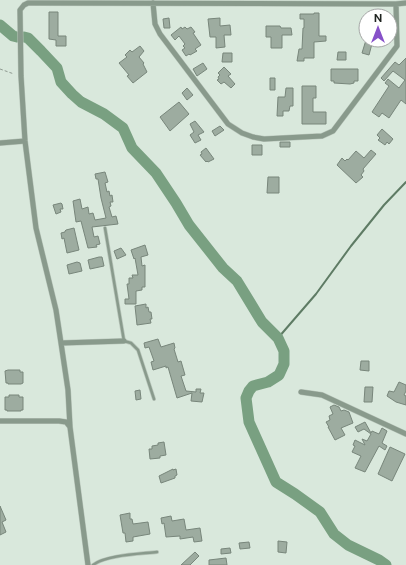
<svg xmlns="http://www.w3.org/2000/svg" width="406" height="565" viewBox="0 0 406 565" font-family="'Public Sans',sans-serif">
<style>
.lines{fill:none;stroke-linecap:round;stroke-linejoin:round}
.stream{stroke:#5e7b64;stroke-width:2}
.river{stroke:#79a081;stroke-width:11}
.building{fill:#9daca0;stroke:#78867b}
.service-casing{stroke:#b8c5ba;stroke-width:4}
.minor-casing{stroke:#b8c5ba;stroke-width:6}
.path{stroke:#8f9a91;stroke-width:1;stroke-dasharray:3 2;stroke-linecap:butt}
.service{stroke:#899a8c;stroke-width:2.5}
.minor{stroke:#899a8c;stroke-width:5}
</style>
<rect width="100%" height="100%" fill="#d9e8dc"/>
<g class="lines">
<!-- stream -->
<path class="stream" d="M278,338L316,294L351,246L384,205L406,182"/>
<!-- river -->
<path class="river" d="M0,25L13,36L17,37
M24,37L28,38L41,51L57,68L61,82L72,94L81,102L104,114L123,128L132,148L156,173L176,203L189,225L223,268L237,281L262,322L278,338L284,351V364L279,375L268,382L253,386L249,391L246,398L249,422L276,482L295,494L320,512L334,534L348,545L379,560L386,565"/>
</g>
<!-- building -->
<path class="building" d="M49,12H58V36H66V46H56V40L49,39Z
M314,13H319V36H326V41L314,42V58H304V61H297L299,49H302L303,28H304V19H300V14H314Z
M169,18L170,28H164L163,19Z
M220,18V26L230,25L231,35H224L225,47L216,48V37H210L208,19Z
M266,26H280L281,28H291L292,35H282V48H271V37H266Z
M181,27L182,29L185,27L187,29L191,27L195,32L193,33L201,45L195,49L197,51L190,55L189,54L186,56L182,50L185,48L183,46L185,44L179,36L175,40L171,35Z
M366,40H373L369,55L362,53Z
M140,46L144,51L139,57L144,63L143,64L147,72L133,83L127,76L129,75L119,63L127,57L125,55L130,50L132,52Z
M338,52H346V60H337Z
M223,53H232V62H222Z
M406,58V104L401,100L389,118L382,113L379,117L372,112L389,86L385,83L388,79L399,88L405,80L393,71L384,81L381,78L395,62L399,65Z
M203,63L207,69L197,76L193,69Z
M224,67L231,74L228,76L235,84L231,88L224,82L221,84L217,80L219,79L218,77L220,75L218,73Z
M331,69H358V81H354V83L350,84L334,83V81H331Z
M270,78H275V90H270Z
M302,86H316V98H313V112H326V124H302Z
M187,88L193,95L187,100L182,93Z
M286,88H293V106H290L289,111H283V116H277L278,97H285Z
M179,102L189,114L170,131L160,117Z
M195,121L204,132L198,135L201,140L195,143L190,135L194,132L190,124Z
M220,126L224,130L215,136L212,131Z
M382,129L393,139L389,144L387,142L385,145L378,140L380,138L377,135Z
M280,142H290V147H280Z
M252,145H262V155H252Z
M206,148L214,159L208,162L207,161L206,162L200,155L202,154L201,152Z
M371,150L376,154L363,169L364,171L361,175L363,177L356,183L337,165L342,158L345,161L347,159L348,160L356,151L364,158Z
M105,172L108,182L105,183L107,192L109,191L110,196L112,195L113,202H110L111,206L109,207L112,217L116,216L118,224L92,227L94,237L98,236L100,244L96,245L97,247L88,248L81,221L76,222L73,201L80,199L82,209L88,207L89,214L93,213L95,220L106,218L101,198L98,179H96L95,174Z
M268,177H279V193H267Z
M61,203L62,204L63,209H60L61,212L56,214L53,205Z
M74,228L79,250L67,253L64,238L62,239L61,233L65,232V231L66,230Z
M145,245L148,255L141,257L142,266L145,265V287H142V290L136,291V304H125V299H129L127,284H129V278H133L132,275H138L135,258L134,259L131,250Z
M121,248L126,255L117,259L114,251Z
M99,257H102L104,266L90,269L88,260Z
M77,262L80,263L82,271L69,274L67,265Z
M146,304V308L148,307L149,312H151L152,319H150L151,323L137,325L135,306Z
M158,339L161,347L174,343L175,348L174,349L178,362L181,361L185,375L181,376L186,391L196,392V389H201L200,393H204L202,402L191,401L192,393L177,398L168,367L166,368V366L153,370L151,362L154,361L149,347L145,348L144,343Z
M361,361H369V371L360,370Z
M8,370H20V372H23V383L21,384H8V383H6L5,371Z
M399,382L406,385V391L404,395L406,396V405L396,402L387,396L389,391L394,392Z
M365,387H373L372,402H364Z
M140,390L141,399L136,400L135,391Z
M9,395H19V397H23V410H21V411H7V410H5V397H9Z
M334,405L339,407L341,411L344,410L349,412L353,423L341,428L345,435L335,440L328,427H329L326,422L330,420L329,416L333,414L330,407Z
M365,422L371,433L372,431L379,434L382,428L387,431L382,443L387,446L385,450L379,446L365,472L355,468L361,456L352,452L355,446L353,445L355,440L365,445L362,439L367,441L371,434L364,429L358,432L355,427Z
M164,442L166,455L160,456V458L150,459L149,449H152V446L158,445V443Z
M390,447L405,454L392,481L378,474Z
M173,469V470L176,469L177,475L175,476V478L161,483L159,476Z
M0,506L6,520L2,522L6,532L0,535Z
M130,513V519H132L133,524L148,522L150,534L133,537V541L126,542L125,533H123L120,515Z
M171,516L172,521L184,519L186,530L200,528L202,541L194,542L193,537L180,539V536L166,537L164,523L162,524L161,518Z
M278,541L287,542L286,553L278,552Z
M249,542L250,548L240,549L239,543Z
M230,548L231,553L221,554V549Z
M195,552L199,556L190,565H181Z
M226,558L227,565H209V560Z"/>
<g class="lines">
<!-- service casing -->
<g class="service-casing">
<path id="service" d="M105,228L124,341L131,343L138,350L154,399
M93,565C106,555 140,554 157,552"/>
</g>
<!-- minor casing -->
<g class="minor-casing">
<path id="minor" d="M153,3L155,24L160,34L228,124L242,133L253,137L264,139L322,136L333,131L397,46L396,4
M0,143L25,141
M61,343L124,341
M301,392L322,395L406,434
M0,421H59L66,422L70,427L88,565
M70,427L68,390L61,343L56,310L36,228L25,141L21,76L20,10L24,5L28,3H34L396,4L406,3"/>
</g>
<!-- path -->
<path class="path" d="M0,69L14,74"/>
<!-- service -->
<use href="#service" class="service"/>
<!-- minor -->
<use href="#minor" class="minor"/>
</g>
<!-- north arrow -->
<g transform="translate(378 28)"><circle r="19" fill="#ffffff" stroke="#a5a7a6"/>
<path d="M0-3L7 15L0 10L-7 15Z" fill="#8751c9"/>
<text y="-6" font-size="11" font-weight="bold" text-anchor="middle" fill="#1f2420">N</text>
</g>
</svg>
